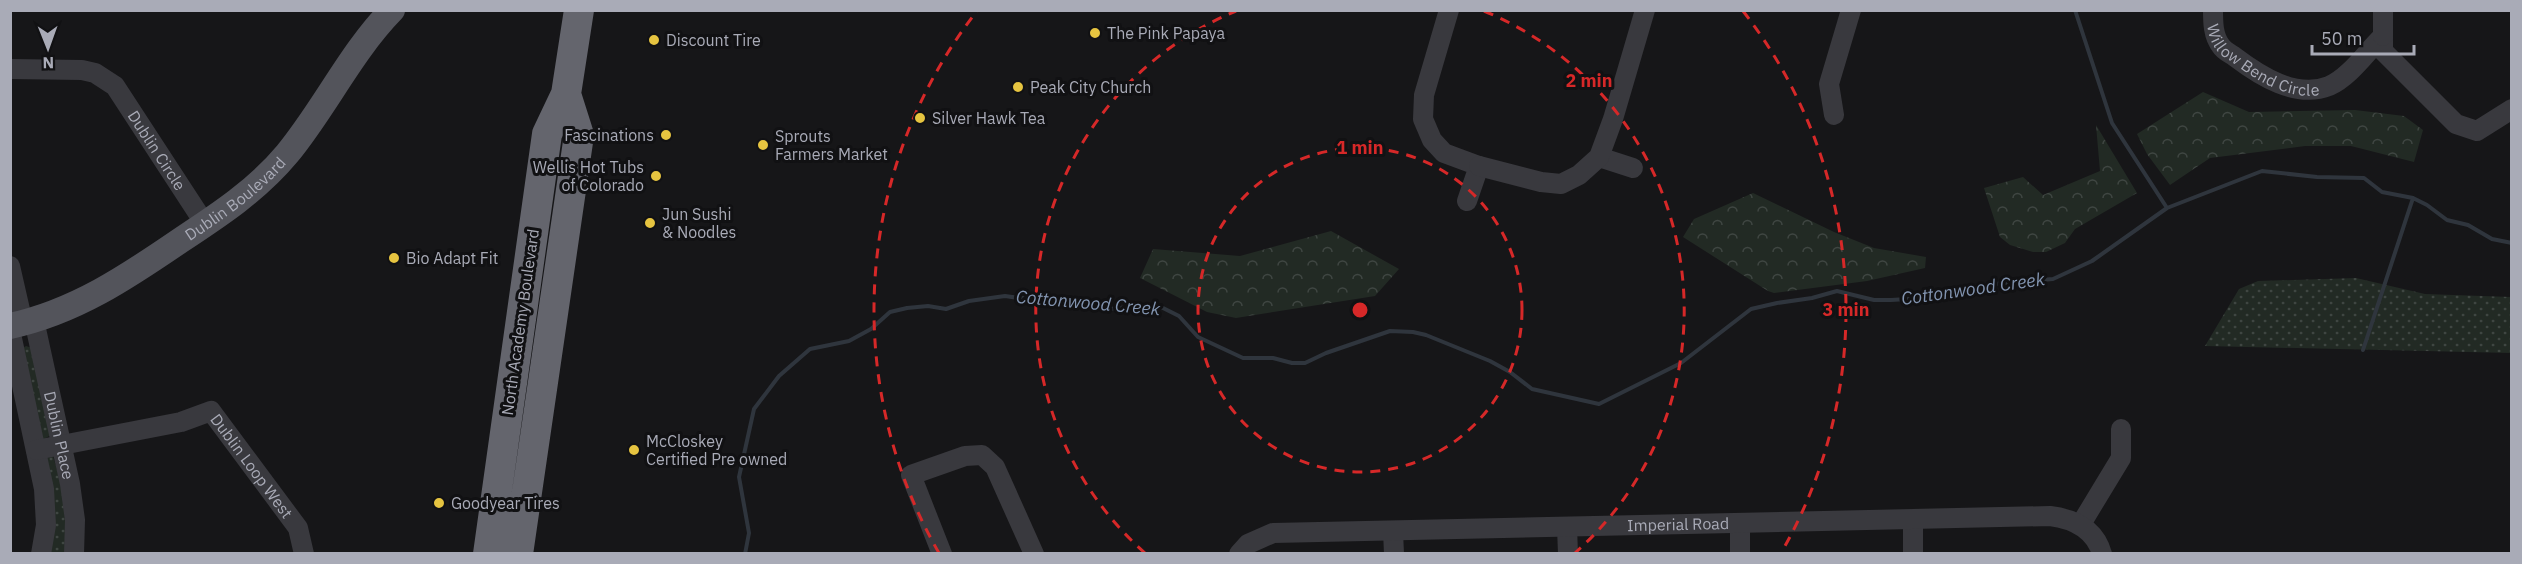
<svg xmlns="http://www.w3.org/2000/svg" width="2522" height="564" viewBox="0 0 2522 564" font-family="'IBM Plex Sans',sans-serif">
<style>
.grass{fill:url(#grass-dots)}
.forest{fill:url(#forest-crowns)}
.lines{fill:none;stroke-linecap:round;stroke-linejoin:round}
.stream{stroke:#2f353d;stroke-width:4}
.minor{stroke:#39393e;stroke-width:20}
.major{stroke:#53545b;stroke-width:26}
.highway{stroke:#64656d;stroke-width:30}
.ring{fill:none;stroke:#d62828;stroke-width:3;stroke-dasharray:10 8}
.poi-dot{fill:#e6c440;stroke:#111113;stroke-width:2}
.labels{text-anchor:middle;stroke-width:6;stroke-linejoin:round;paint-order:stroke}
.poi-label{font-size:16px;fill:#a9abb7;stroke:#111113;text-anchor:start}
.street-label{font-size:16px;fill:#a9abb7;stroke:#111113}
.water-label{font-size:18px;font-style:italic;fill:#8294b0;stroke:#111113}
.centre{fill:#d62828;stroke:#111113;stroke-width:3}
.ring-label{font-size:18px;text-anchor:middle;font-weight:bold;fill:#d62828;stroke:#111113;stroke-width:6;stroke-linejoin:round;paint-order:stroke}
</style>
<defs>
<pattern id="grass-dots" width="8" height="8" patternUnits="userSpaceOnUse" patternTransform="scale(1.5)"><rect width="8" height="8" fill="#222a24"/><path d="M2 2h.1M6 6h.1" fill="none" stroke="#3f4642" stroke-width="1.8" stroke-linecap="round"/></pattern>
<pattern id="forest-crowns" width="20" height="18" patternUnits="userSpaceOnUse" patternTransform="scale(1.5)"><rect width="20" height="18" fill="#222a24"/><path d="M2 6a3 3 0 1 1 6 0M12 15a3 3 0 1 1 6 0" fill="none" stroke="#3f4642"/></pattern>
</defs>
<rect width="100%" height="100%" fill="#161618"/>
<!-- grass -->
<path class="grass" d="M2356,278L2425,294L2511,297V353L2205,346L2239,289L2258,281Z
M26,346L32,348L51,435L44,439L42,438L23,348Z
M53,456L66,502L67,553H49L47,458Z"/>
<!-- forest -->
<path class="forest" d="M2203,92L2249,112L2355,110L2404,116L2423,130L2414,162L2351,146H2305L2210,158L2170,185L2147,154L2137,134Z
M2096,125L2137,193L2075,229L2065,243L2046,252H2033L2010,245L2000,237L1984,188L2023,177L2043,195L2100,171Z
M1753,193L1834,232L1874,248L1926,257L1925,268L1867,281L1774,293L1768,291L1683,237L1694,219Z
M1331,231L1399,269L1375,296L1236,318L1207,312L1140,278L1153,249L1240,256Z"/>
<g class="lines">
<!-- stream -->
<path class="stream" d="M2075,10L2112,123L2167,208
M2363,350L2413,198
M745,554L749,533L739,477L754,409L779,376L810,349L849,341L871,329L890,312L907,308L928,306L946,309L969,301L1005,296L1019,298H1069L1109,309L1140,306L1161,307L1179,316L1198,337L1243,358H1273L1292,363H1305L1326,353L1390,331L1413,332L1426,335L1490,361L1510,372L1532,389L1599,404L1681,363L1751,309L1777,303L1812,298L1837,291L1874,300H1891L1924,298L1982,285L2053,279L2092,261L2167,208L2262,171L2317,177L2364,178L2382,192L2413,198L2427,205L2447,220L2468,225L2492,239L2512,243"/>
<!-- minor -->
<g class="minor">
<path d="M1449,10L1424,95L1423,119L1432,140L1444,153L1479,166L1467,201"/>
<path id="s1" d="M2213,10C2213,22 2213,36 2221,46C2224,51 2231,54 2235,57C2260,76 2296,99 2329,86C2350,77 2367,51 2383,36V51L2456,124L2477,131L2512,109"/>
<path d="M2383,36V10"/>
<path id="s2" d="M10,69L82,70L95,73L115,86L205,224"/>
<path d="M1834,115L1829,84L1851,10"/>
<path d="M1599,157L1633,168"/>
<path d="M1479,166L1541,182L1561,184L1579,175L1599,157L1613,119L1645,10"/>
<path d="M10,266L23,323"/>
<path id="s3" d="M34,320L70,484L75,520L74,554"/>
<path d="M10,329L44,489L46,525L41,554"/>
<path id="s4" d="M36,450L181,422L211,411L298,528L304,554"/>
<path d="M1913,520V554"/>
<path d="M1740,523V554"/>
<path d="M2081,524L2121,458V429"/>
<path d="M1567,527L1568,554"/>
<path d="M1393,531L1394,554"/>
<path d="M942,554L911,475L965,456L982,455L995,467L1034,554"/>
<path id="s5" d="M1239,554L1248,544L1273,533L2050,516C2074,519 2095,529 2102,554"/>
</g>
<!-- major -->
<path class="major" id="s6" d="M10,326C75,312 127,277 181,240C219,215 257,190 287,154C325,108 350,53 392,10"/>
<!-- highway -->
<path class="highway" d="M488,554L547,134L566,94L579,10
M518,554L579,135L566,94"/>
</g>
<!-- distance rings -->
<g class="ring">
<circle cx="1360" cy="310" r="162"/>
<path d="M1145 553A324 324 0 0 1 1236 11M1484 11A324 324 0 0 1 1575 553"/>
<path d="M939 553A486 486 0 0 1 977 11M1743 11A486 486 0 0 1 1781 553"/>
</g>
<!-- markers -->
<g class="poi-dot">
<circle cx="1095" cy="33" r="6"/>
<circle cx="654" cy="40" r="6"/>
<circle cx="1018" cy="87" r="6"/>
<circle cx="920" cy="118" r="6"/>
<circle cx="666" cy="135" r="6"/>
<circle cx="763" cy="145" r="6"/>
<circle cx="656" cy="176" r="6"/>
<circle cx="650" cy="223" r="6"/>
<circle cx="394" cy="258" r="6"/>
<circle cx="634" cy="450" r="6"/>
<circle cx="439" cy="503" r="6"/>
</g>
<g class="labels">
<!-- poi labels -->
<g class="poi-label">
<text x="1107" y="39">The Pink Papaya</text>
<text x="666" y="46">Discount Tire</text>
<text x="1030" y="93">Peak City Church</text>
<text x="932" y="124">Silver Hawk Tea</text>
<text x="654" y="141" text-anchor="end">Fascinations</text>
<text x="775" y="142">Sprouts<tspan x="775" dy="18">Farmers Market</tspan></text>
<text x="644" y="173" text-anchor="end">Wellis Hot Tubs<tspan x="644" dy="18">of Colorado</tspan></text>
<text x="662" y="220">Jun Sushi<tspan x="662" dy="18">&amp; Noodles</tspan></text>
<text x="406" y="264">Bio Adapt Fit</text>
<text x="646" y="447">McCloskey<tspan x="646" dy="18">Certified Pre owned</tspan></text>
<text x="451" y="509">Goodyear Tires</text>
</g>
<!-- street labels -->
<g class="street-label">
<text dy="6" stroke="none"><textPath href="#s1" startOffset="81">Willow Bend Circle</textPath></text>
<text dy="6" stroke="none"><textPath href="#s2" startOffset="186">Dublin Circle</textPath></text>
<text dy="6" stroke="none"><textPath href="#s6" startOffset="261">Dublin Boulevard</textPath></text>
<text transform="translate(520 322) rotate(-82)" y="6">North Academy Boulevard</text>
<text dy="6" stroke="none"><textPath href="#s3" startOffset="118">Dublin Place</textPath></text>
<text dy="6" stroke="none"><textPath href="#s4" startOffset="248">Dublin Loop West</textPath></text>
<text dy="6" stroke="none"><textPath href="#s5" startOffset="446">Imperial Road</textPath></text>
</g>
<!-- water labels -->
<g class="water-label">
<text transform="translate(1973 289) rotate(-8)" y="6">Cottonwood Creek</text>
<text transform="translate(1088 303) rotate(5)" y="6">Cottonwood Creek</text>
</g>
</g>
<circle cx="1360" cy="310" r="9" class="centre"/>
<g class="ring-label">
<text x="1589" y="87">2 min</text>
<text x="1360" y="154">1 min</text>
<text x="1846" y="316">3 min</text>
</g>
<!-- border -->
<rect width="2522" height="564" fill="none" stroke="#a9abb7" stroke-width="24"/>
<!-- north arrow -->
<g transform="translate(48 48) rotate(179)" stroke="#111113" stroke-width="4.5" paint-order="stroke">
<path d="M0-4.5L10 22L0 15L-10 22Z" fill="#a9abb7"/>
<text y="-9" font-size="16" font-weight="bold" text-anchor="middle" fill="#a9abb7">N</text>
</g>
<!-- scale -->
<path d="M2312 45v9h102v-9" fill="none" stroke="#a9abb7" stroke-width="3"/>
<text x="2321" y="45" font-size="18" fill="#a9abb7" stroke="#111113" stroke-width="4.5" paint-order="stroke">50 m</text>
</svg>
